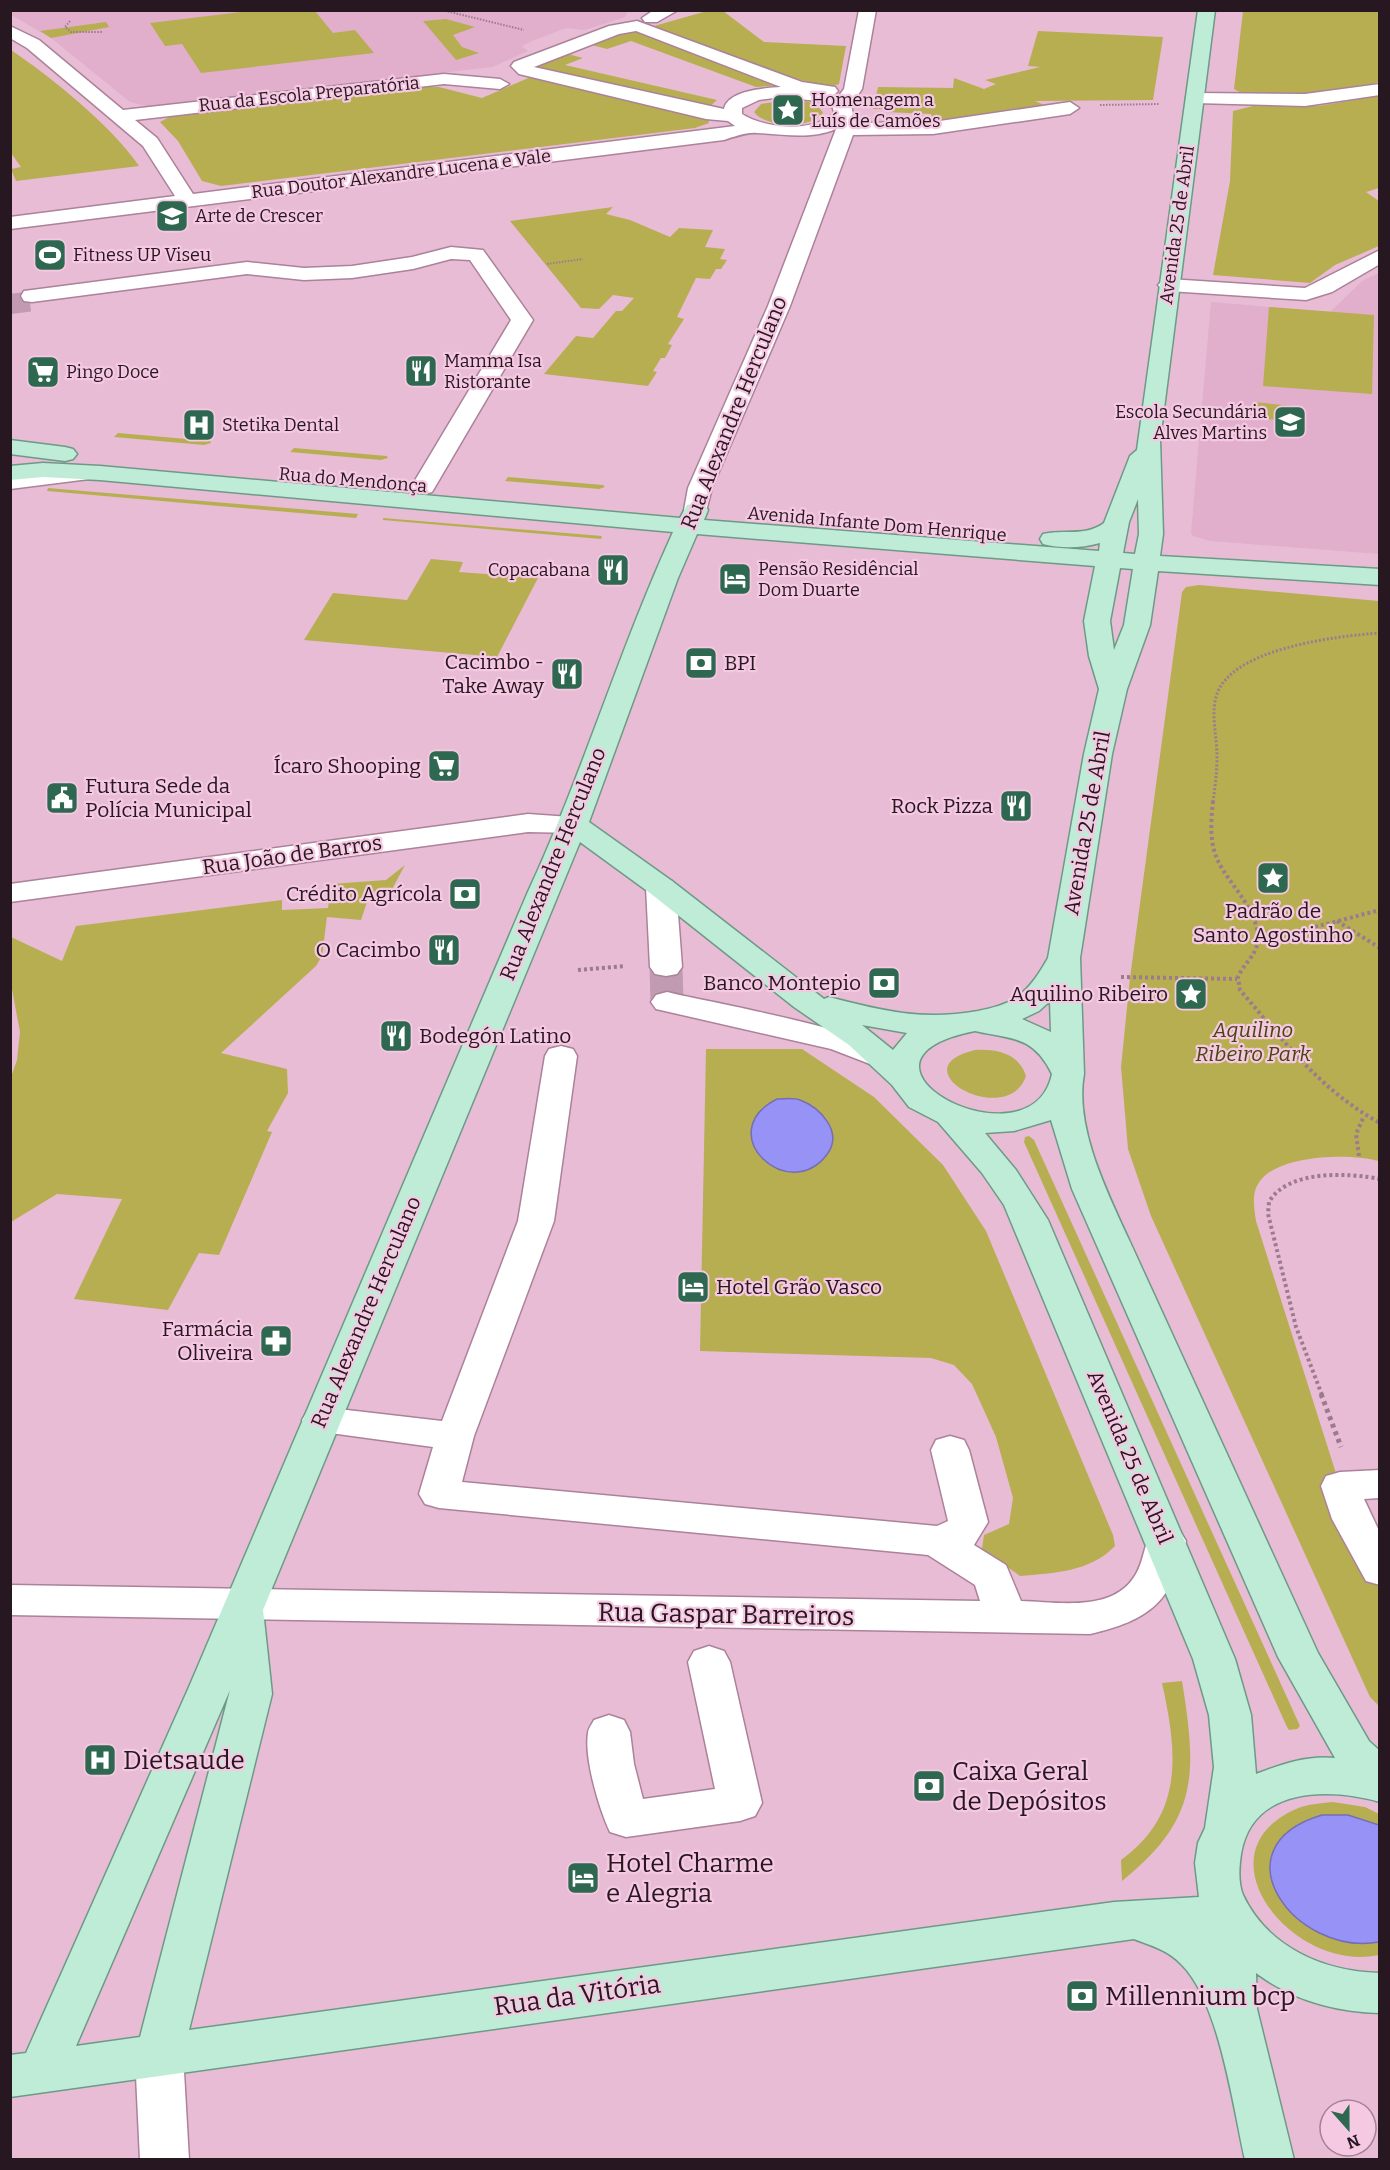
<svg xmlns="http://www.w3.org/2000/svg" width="1390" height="2170" viewBox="0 0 1390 2170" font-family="Bitter,serif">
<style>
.built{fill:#e1aecb}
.green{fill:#b7ae51}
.water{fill:#9792f6;stroke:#756db6;stroke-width:1.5}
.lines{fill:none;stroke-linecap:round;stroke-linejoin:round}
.minor-tunnel-far1{stroke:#c19bb1;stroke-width:20;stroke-dasharray:20 10;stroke-linecap:butt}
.minor-tunnel{stroke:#c19bb1;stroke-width:33;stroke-dasharray:33 16;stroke-linecap:butt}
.minor-casing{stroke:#ab8299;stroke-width:3}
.major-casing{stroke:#6d9a86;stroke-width:3}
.path-far3{stroke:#9c7b8e;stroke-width:2;stroke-dasharray:1.5 1.5;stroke-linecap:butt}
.path-far2{stroke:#9c7b8e;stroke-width:3;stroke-dasharray:2 2;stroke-linecap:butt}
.path-far1{stroke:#9c7b8e;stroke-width:4;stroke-dasharray:3 3;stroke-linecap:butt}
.path{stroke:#9c7b8e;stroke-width:5;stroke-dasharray:4 4;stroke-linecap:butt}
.minor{fill:#fff;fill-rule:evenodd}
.major{fill:#beecd7;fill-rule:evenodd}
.labels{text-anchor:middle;stroke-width:4.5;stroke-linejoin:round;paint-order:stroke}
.far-street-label{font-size:18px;fill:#271720;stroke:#f6c9e2}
.far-poi-label{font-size:18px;fill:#271720;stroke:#f6c9e2;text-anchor:start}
.street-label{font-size:21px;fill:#271720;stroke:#f6c9e2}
.poi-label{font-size:21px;fill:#271720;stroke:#f6c9e2;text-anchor:end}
.park-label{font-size:21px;font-style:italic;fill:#494512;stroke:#f6c9e2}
.near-street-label{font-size:26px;fill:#271720;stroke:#f6c9e2}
.near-poi-label{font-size:26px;fill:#271720;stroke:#f6c9e2;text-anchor:start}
</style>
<rect width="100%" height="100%" fill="#e8bcd5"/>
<!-- built -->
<path class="built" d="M11,10L628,11L625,17L585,30L566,28L532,41L522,46L528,51L492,67L150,107L130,102L51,38L11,15Z
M1379,273V554L1210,541L1193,536L1191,533L1211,302L1330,312L1362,281Z"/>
<!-- green -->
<path class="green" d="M258,10L315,11L333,33L355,30L374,53L201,73L182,44L165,46L150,23Z
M707,11H727H723L764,42L846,46L839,84C821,95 680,38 654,26Z
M1243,11H1379V82C1336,95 1290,95 1245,95L1234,89Z
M446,19L475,27L453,35L462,47L479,53L456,60L423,21Z
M106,22L109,27L51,38L40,31Z
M636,30L783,85L756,87L631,41L607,49L588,44L619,32Z
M1038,31L1163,37L1153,100L1035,101L1049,107L939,124L938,120H933L931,114L886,112V109H873L878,87L953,88L954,78L984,89L996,84L985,80L1040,67L1028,66Z
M11,50C50,76 114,128 139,166L16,181L11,169L21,167L11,153Z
M564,53L583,58L565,65L717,100L708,108L536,68L538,64Z
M533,76L708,119L709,123L695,128L221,186L202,181L178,141L160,122L171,116L423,87H439L482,98Z
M1379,96V188L1366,192L1379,201V246L1335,265L1310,283L1213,275L1230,181L1233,111L1253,106H1318Z
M788,100C801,100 817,101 823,113C811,129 766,128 754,112L761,104Z
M613,207L606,214L630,220L670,237L679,228L713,230L705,247L725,249L720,259L727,260L721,269H716L710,279L696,278L677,317L684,319L668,344L672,345L665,358H661L653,371L657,372L648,386L544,374L576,336L593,338L616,311H622L634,298L613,295L599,309L581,308L510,221Z
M1269,307L1374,315L1372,394L1263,386Z
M1253,402L1294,406L1293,421L1253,418Z
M118,433L210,441L211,443L204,445L114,437Z
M294,448L387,456L388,458L381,460L290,452Z
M508,477L603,485L605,487L599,489L505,481Z
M48,488L358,514L356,518L47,491Z
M383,518L602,536L601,539L383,520Z
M431,559L463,562L459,572L538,578L497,657L304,640L333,593L407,600Z
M1199,585L1379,601V1161C1351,1153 1280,1154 1260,1181C1251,1193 1254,1207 1256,1221L1340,1486L1379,1570V1706L1370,1697L1151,1216L1128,1149L1121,1067L1130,978L1182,592L1186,587Z
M405,865L390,893H370L361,920L327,917L322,956L316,966L221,1053L287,1069L288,1093L267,1131L272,1132L219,1255L199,1253L168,1310L74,1299L122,1199L57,1194L11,1222L10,1080L17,1060L20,1032L11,984V937L62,961L76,926L282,900V910L328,908L331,884L386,880Z
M706,1049H802L874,1097L943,1165L986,1231L1113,1535L1115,1546C1090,1572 1054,1573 1020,1576L982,1549L984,1535L1009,1524L1013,1498L996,1437L972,1384L954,1365L931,1358L700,1351Z
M975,1050C996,1049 1019,1053 1026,1076C1008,1130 896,1069 975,1050Z
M1029,1136L1034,1140L1300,1726L1297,1729L1289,1730L1287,1727L1024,1142L1025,1137Z
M1182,1681C1197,1774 1199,1819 1122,1881L1121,1860C1185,1814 1177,1751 1162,1683Z
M1333,1802L1365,1807L1379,1814V1955C1291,1974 1193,1849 1301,1807C1311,1804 1323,1803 1333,1802Z"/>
<!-- water -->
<path class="water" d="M777,1099C785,1099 793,1097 800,1100C819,1107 843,1131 828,1153C790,1207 710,1133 777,1099Z
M1322,1815H1348L1379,1825V1942C1295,1957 1214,1847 1322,1815Z"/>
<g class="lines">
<!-- minor-tunnel-far1 -->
<path class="minor-tunnel-far1" d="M10,304L34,301"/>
<!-- minor-tunnel -->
<path class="minor-tunnel" d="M666,967L667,1002"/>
<!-- minor casing -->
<g class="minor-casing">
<path id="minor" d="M654,10H678L657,22H645L642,18Z
M859,10H876L862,89L851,105L853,114L851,117L856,123L933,122L1070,102L1079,108L1070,114L933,134L853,135L790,306L712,488L705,515L696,517L687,515L684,510L688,488L768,306L836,129C809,140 785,134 757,133C746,132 734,137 724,140L10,229V217L175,196L143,146L27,48L10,38V26L39,40L123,110L444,74L500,79L509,84L500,89L444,84L135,120L157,138L193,194L735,126L728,121L706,119L519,74L511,66L514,62L609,26L637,21L802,82L835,87L838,91L834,95L838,97L844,89ZM636,31L781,87C765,88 728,90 724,109L534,67L619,34ZM782,97L817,101L833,108L834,113C813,133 766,129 742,114V108L759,100Z
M1380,84V95L1305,106L1195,103L1186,98L1195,93L1305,94Z
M451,247L483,250L533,320L435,487L432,492L423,494L414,492L411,487L511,320L470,260L451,259L413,269L352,278L304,280L247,274L32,302L24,301L21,296L24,291L32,290L247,262L304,268L352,266L412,257Z
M1380,250V264L1332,292L1306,300L1169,291L1162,289L1158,285L1162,281L1169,279L1305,288Z
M89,466L97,468L101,473L97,478L10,489V475Z
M528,814L584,818L589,824L584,830L574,833L528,832L10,902V884Z
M661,878L672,881L676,887L682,967L677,974L666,976L655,974L650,967L646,887L650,881Z
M667,992C707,1002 881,1032 899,1059L895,1066L883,1069L831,1049L656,1009L651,1002L656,995Z
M561,1046L573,1049L577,1056L554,1221L474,1436L462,1482L937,1526L948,1521L931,1450L936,1440L950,1436L964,1440L969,1450L988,1522L974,1545L1006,1565L1021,1601C1058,1602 1114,1613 1136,1574C1144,1560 1144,1544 1152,1531L1166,1526L1180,1531L1186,1541C1172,1602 1150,1620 1090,1634L10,1615V1585L980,1601L975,1585L928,1555L439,1508L425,1504L419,1494L433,1447L308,1430L302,1420L308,1410L321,1407L442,1421L518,1221L545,1056L549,1049Z
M1380,1470V1498L1364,1499L1380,1533V1585L1366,1581L1332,1519L1321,1486L1326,1476L1340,1472Z
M709,1646L724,1651L730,1662L762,1803L755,1816L740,1821L626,1837L610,1832C599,1809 584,1758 588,1733C588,1729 592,1724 594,1720L609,1715L624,1720L630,1732L634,1764L643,1799L715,1789L688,1662L694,1651Z
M159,2033L176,2039L183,2054L189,2160H140L135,2054L142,2039Z"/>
</g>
<!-- major casing -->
<g class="major-casing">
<path id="major" d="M1198,10H1215L1160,440L1163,534L1160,556L1380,569V585L1158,571L1150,625L1127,689L1112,754L1080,958L1084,1074C1074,1127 1108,1194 1130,1242L1318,1653L1369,1741L1380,1751V1802C1328,1787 1252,1787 1241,1854C1239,1867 1238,1883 1243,1895C1268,1948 1325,1972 1380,1973V2013C1335,2012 1292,2000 1256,1973L1257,2009L1294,2160H1245C1233,2106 1219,2002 1182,1965C1168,1950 1152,1946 1134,1939L10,2097V2055L26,2053L189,1687L527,894C582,776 619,650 673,532L100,480L43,477L10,480V466L43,463L100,466L680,518L687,505L696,503L705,505L708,510L704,520L1099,551L1100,543C1082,548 1062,549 1043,544L1040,539L1043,534C1064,529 1085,537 1104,523L1130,456L1137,450ZM1138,499L1139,534L1135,554L1123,553L1129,522ZM697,534L1095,566L1084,621L1089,656L1099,689L1084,754L1048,958C1040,972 1031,987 1017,997C1005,1005 992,1008 978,1011C923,1021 883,1011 829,997L824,999L672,881L589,822L678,578ZM1120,568L1133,569L1124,625L1114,650L1110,621ZM580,842L650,893L794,1007L849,1045L892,1085L909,1107L938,1122L982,1173L1004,1205L1193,1659L1209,1715L1214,1767L1205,1828L1198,1843L1195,1863L1199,1897L1114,1902L189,2030L272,1694L263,1610ZM1050,1001L1051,1032L1022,1019L1039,1011ZM862,1025L907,1033L893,1050ZM975,1031C1010,1039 1033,1035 1052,1074C1031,1172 821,1061 975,1031ZM1051,1120L1072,1189L1278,1657L1335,1758C1307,1755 1282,1764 1256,1774L1251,1715L1235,1659L1048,1220L1016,1170L985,1133L1014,1131ZM230,1690L140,2037L76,2046Z
M10,440L65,447L73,449L77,454L73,459L65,461L10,454Z"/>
</g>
<!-- path-far3 -->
<path class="path-far3" d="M442,10L524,30
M70,21L65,27L71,32H102
M1100,105L1159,104
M547,264L583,259"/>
<!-- path-far2 -->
<path class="path-far2" d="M1213,802C1215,787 1217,772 1217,756C1217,738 1211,715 1216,697C1229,648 1338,636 1380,633"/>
<!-- path-far1 -->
<path class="path-far1" d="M1213,801C1211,821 1209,842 1218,861C1230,886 1263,914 1257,945C1254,957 1243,965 1238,977L1240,990C1283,1040 1321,1091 1380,1123
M1337,921L1380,948
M1257,942L1380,910
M578,970L625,966
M1121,977L1237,979
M1359,1156L1356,1134L1364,1116
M1322,1395L1296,1327L1268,1214L1269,1202C1288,1169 1349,1173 1380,1179"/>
<!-- path -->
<path class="path" d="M1321,1394L1341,1447"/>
<!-- minor -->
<use href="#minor" class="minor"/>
<!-- major -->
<use href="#major" class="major"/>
</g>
<!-- icons -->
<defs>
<g id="sight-square" transform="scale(1.725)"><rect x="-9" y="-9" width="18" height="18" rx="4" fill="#2f6850" stroke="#f6c9e2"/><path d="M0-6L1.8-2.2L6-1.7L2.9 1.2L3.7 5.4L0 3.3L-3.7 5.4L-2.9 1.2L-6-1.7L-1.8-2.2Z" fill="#fff"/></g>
<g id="school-square" transform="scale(1.725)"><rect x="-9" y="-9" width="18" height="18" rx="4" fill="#2f6850" stroke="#f6c9e2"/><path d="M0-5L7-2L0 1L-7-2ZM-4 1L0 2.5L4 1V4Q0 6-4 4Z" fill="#fff"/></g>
<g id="stadium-square" transform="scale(1.725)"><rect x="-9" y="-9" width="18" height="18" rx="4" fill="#2f6850" stroke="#f6c9e2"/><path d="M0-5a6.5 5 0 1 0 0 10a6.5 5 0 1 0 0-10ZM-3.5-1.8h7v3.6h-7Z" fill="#fff"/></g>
<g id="restaurant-square" transform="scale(1.725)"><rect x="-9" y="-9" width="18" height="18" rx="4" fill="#2f6850" stroke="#f6c9e2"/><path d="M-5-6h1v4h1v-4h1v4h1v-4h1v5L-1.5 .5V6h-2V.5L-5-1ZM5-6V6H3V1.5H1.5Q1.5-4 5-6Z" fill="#fff"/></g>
<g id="supermarket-square" transform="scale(1.725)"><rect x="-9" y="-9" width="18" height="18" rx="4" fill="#2f6850" stroke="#f6c9e2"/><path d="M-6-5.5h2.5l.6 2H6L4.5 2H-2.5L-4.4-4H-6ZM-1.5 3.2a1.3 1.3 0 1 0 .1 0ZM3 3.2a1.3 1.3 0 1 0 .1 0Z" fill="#fff"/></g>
<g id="hospital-square" transform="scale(1.725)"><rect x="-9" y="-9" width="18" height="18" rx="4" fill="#2f6850" stroke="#f6c9e2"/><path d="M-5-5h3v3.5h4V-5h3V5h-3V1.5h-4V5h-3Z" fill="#fff"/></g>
<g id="hotel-square" transform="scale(1.725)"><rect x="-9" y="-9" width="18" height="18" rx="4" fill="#2f6850" stroke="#f6c9e2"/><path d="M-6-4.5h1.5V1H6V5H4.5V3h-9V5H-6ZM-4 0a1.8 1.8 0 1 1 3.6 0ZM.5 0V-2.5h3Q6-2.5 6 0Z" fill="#fff"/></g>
<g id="bank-square" transform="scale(1.725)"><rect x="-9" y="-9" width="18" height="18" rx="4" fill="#2f6850" stroke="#f6c9e2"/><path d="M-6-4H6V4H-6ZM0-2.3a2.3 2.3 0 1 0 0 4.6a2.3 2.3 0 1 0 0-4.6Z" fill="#fff"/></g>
<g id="civic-square" transform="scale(1.725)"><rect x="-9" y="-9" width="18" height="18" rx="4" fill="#2f6850" stroke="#f6c9e2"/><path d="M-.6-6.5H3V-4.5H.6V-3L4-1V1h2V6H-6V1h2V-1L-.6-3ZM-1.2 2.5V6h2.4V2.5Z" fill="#fff"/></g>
<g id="pharmacy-square" transform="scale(1.725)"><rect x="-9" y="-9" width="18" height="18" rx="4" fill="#2f6850" stroke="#f6c9e2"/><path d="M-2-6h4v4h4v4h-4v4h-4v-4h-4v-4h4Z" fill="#fff"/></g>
</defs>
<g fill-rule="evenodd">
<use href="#sight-square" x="788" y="110"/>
<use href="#school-square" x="172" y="216"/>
<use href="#stadium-square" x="50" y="255"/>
<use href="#restaurant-square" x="421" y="371"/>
<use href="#supermarket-square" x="43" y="372"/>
<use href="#school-square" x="1290" y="422"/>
<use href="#hospital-square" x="199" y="425"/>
<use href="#restaurant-square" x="613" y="570"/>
<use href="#hotel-square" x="735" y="579"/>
<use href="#bank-square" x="701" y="663"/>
<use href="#restaurant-square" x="567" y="674"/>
<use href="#supermarket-square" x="444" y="766"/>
<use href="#civic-square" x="62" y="798"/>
<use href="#restaurant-square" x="1016" y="806"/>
<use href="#sight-square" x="1273" y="878"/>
<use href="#bank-square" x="465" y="894"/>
<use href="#restaurant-square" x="444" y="950"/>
<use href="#bank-square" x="884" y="983"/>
<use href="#sight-square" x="1191" y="994"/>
<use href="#restaurant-square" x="396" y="1036"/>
<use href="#hotel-square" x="693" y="1287"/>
<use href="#pharmacy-square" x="276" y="1341"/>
<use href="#hospital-square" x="100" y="1760"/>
<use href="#bank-square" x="929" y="1786"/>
<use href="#hotel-square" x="583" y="1878"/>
<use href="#bank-square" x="1082" y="1996"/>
</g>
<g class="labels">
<!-- far-street labels -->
<g class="far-street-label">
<text transform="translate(309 94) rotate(-6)" y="6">Rua da Escola Preparatória</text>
<text transform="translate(401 174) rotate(-7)" y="6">Rua Doutor Alexandre Lucena e Vale</text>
<text transform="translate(1177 225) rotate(-82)" y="6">Avenida 25 de Abril</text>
<text transform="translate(353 480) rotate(5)" y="6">Rua do Mendonça</text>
<text transform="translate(877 524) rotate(5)" y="6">Avenida Infante Dom Henrique</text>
</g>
<!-- far-poi labels -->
<g class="far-poi-label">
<text x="811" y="106">Homenagem a<tspan x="811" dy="21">Luís de Camões</tspan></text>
<text x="195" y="222">Arte de Crescer</text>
<text x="73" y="261">Fitness UP Viseu</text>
<text x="444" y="367">Mamma Isa<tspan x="444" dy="21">Ristorante</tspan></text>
<text x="66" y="378">Pingo Doce</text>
<text x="1267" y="418" text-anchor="end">Escola Secundária<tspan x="1267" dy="21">Alves Martins</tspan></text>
<text x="222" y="431">Stetika Dental</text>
<text x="758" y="575">Pensão Residêncial<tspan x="758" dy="21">Dom Duarte</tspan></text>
<text x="590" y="576" text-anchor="end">Copacabana</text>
</g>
<!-- street labels -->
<g class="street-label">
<text transform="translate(734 413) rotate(-68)" y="7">Rua Alexandre Herculano</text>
<text transform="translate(1087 823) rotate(-80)" y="7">Avenida 25 de Abril</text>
<text transform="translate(292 855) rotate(-8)" y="7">Rua João de Barros</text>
<text transform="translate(553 864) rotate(-68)" y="7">Rua Alexandre Herculano</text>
<text transform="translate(366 1312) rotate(-67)" y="7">Rua Alexandre Herculano</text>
<text transform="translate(1130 1457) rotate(67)" y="7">Avenida 25 de Abril</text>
</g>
<!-- poi labels -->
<g class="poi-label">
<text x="544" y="669">Cacimbo -<tspan x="544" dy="24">Take Away</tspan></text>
<text x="724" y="670" text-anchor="start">BPI</text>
<text x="421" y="773">Ícaro Shooping</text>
<text x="85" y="793" text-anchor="start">Futura Sede da<tspan x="85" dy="24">Polícia Municipal</tspan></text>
<text x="993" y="813">Rock Pizza</text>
<text x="442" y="901">Crédito Agrícola</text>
<text x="1273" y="918" text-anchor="middle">Padrão de<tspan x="1273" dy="24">Santo Agostinho</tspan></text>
<text x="421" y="957">O Cacimbo</text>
<text x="861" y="990">Banco Montepio</text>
<text x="1168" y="1001">Aquilino Ribeiro</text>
<text x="419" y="1043" text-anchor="start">Bodegón Latino</text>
<text x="716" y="1294" text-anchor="start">Hotel Grão Vasco</text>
<text x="253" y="1336">Farmácia<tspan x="253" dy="24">Oliveira</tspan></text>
</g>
<!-- park labels -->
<g class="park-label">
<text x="1253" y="1037">Aquilino<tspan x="1253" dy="24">Ribeiro Park</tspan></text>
</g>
<!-- near-street labels -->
<g class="near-street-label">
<text transform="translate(726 1614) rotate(1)" y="9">Rua Gaspar Barreiros</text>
<text transform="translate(577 1995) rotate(-8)" y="9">Rua da Vitória</text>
</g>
<!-- near-poi labels -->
<g class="near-poi-label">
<text x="123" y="1769">Dietsaude</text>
<text x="952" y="1780">Caixa Geral<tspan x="952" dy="30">de Depósitos</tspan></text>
<text x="606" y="1872">Hotel Charme<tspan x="606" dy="30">e Alegria</tspan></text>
<text x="1105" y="2005">Millennium bcp</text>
</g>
</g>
<!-- border -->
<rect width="1390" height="2170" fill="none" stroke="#271720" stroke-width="24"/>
<!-- north arrow -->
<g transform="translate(1348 2128) rotate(159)"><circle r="28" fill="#f6c9e2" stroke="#a38294" stroke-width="1.5"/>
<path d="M0-4.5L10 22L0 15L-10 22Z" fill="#2f6850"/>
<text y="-9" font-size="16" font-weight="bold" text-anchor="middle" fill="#271720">N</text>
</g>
</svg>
